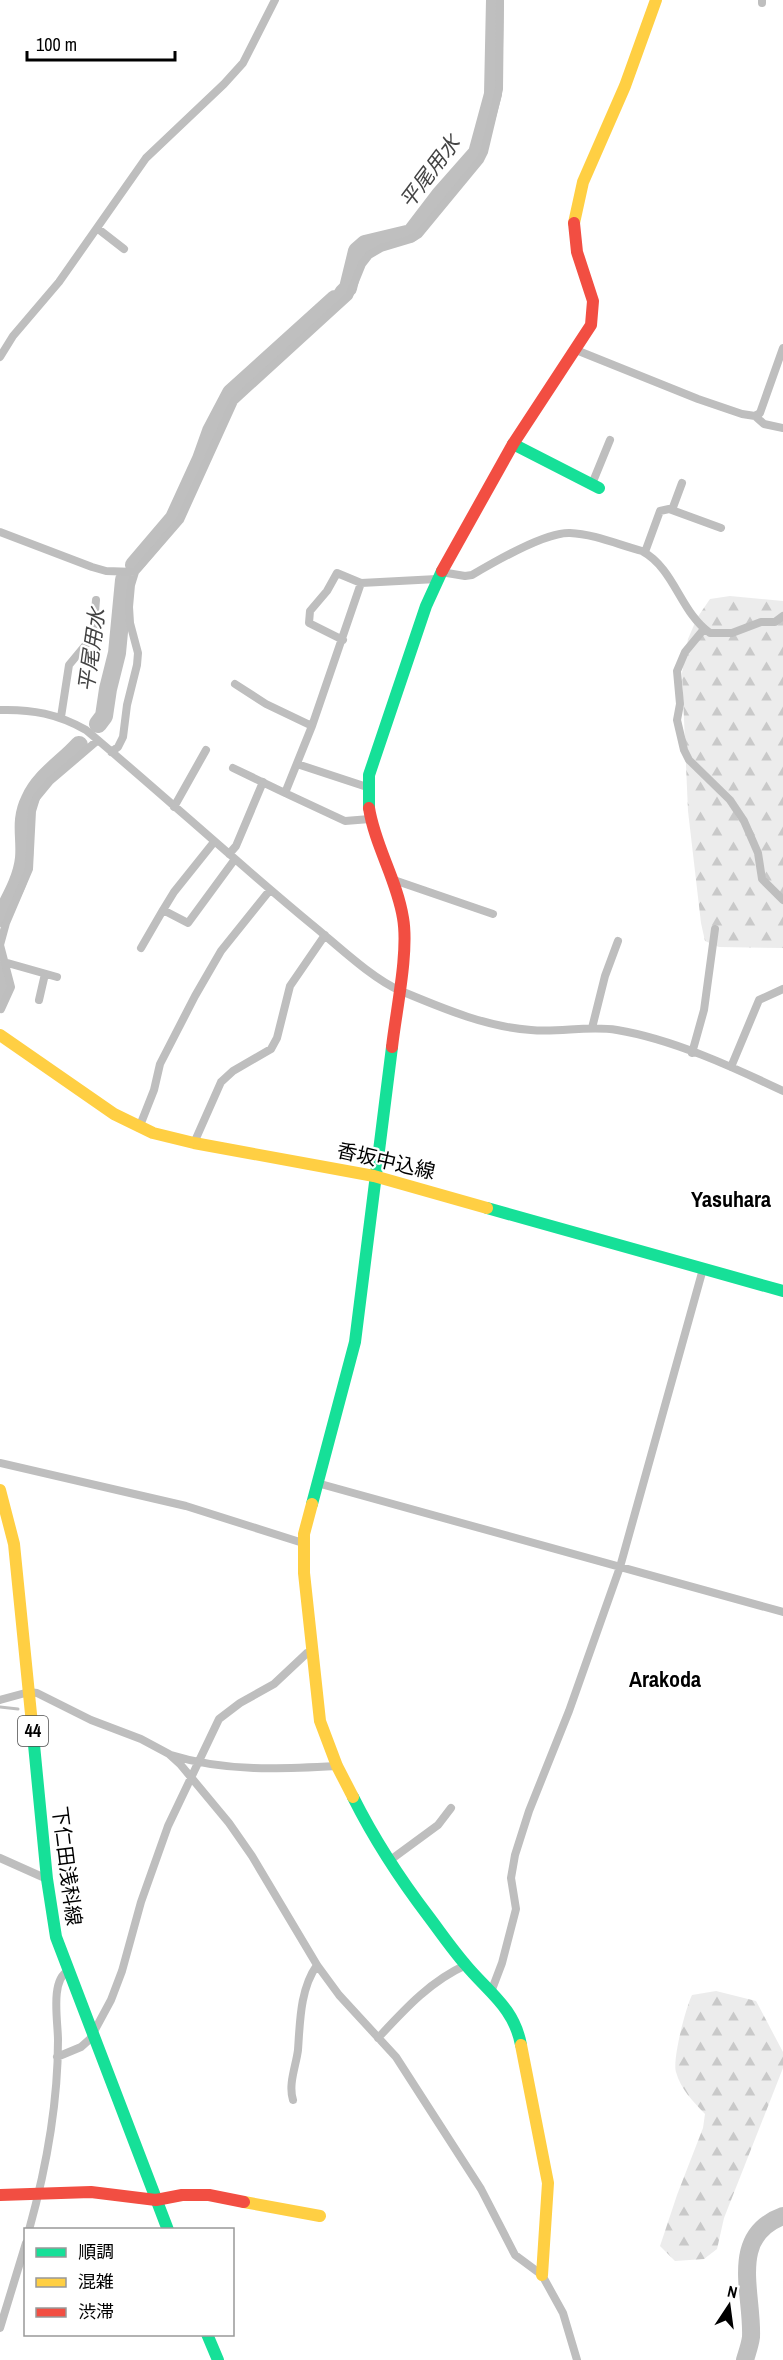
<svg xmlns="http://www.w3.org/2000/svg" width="783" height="2360" viewBox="0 0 783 2360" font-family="'Archivo Narrow','Noto Sans JP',sans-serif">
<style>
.forest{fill:url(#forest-firs)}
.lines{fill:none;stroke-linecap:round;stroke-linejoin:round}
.stream{stroke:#bfbfbf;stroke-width:3}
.river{stroke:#bfbfbf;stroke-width:18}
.street{stroke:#bebebe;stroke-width:8}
.fast{stroke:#16e098;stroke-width:12}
.slow{stroke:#ffcf43;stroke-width:12}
.jam{stroke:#f24e42;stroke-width:12}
.labels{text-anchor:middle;stroke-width:4.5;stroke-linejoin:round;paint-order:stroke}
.shield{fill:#fff;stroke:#4c4c4c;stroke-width:1.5}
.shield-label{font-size:18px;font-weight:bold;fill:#000}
.street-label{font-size:20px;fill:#000;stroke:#fff}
.water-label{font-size:21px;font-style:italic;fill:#444;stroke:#fff}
.quarter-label{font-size:22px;font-weight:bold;fill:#000;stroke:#fff}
</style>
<defs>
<pattern id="forest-firs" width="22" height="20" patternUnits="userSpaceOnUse" patternTransform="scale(1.5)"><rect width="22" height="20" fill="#ececec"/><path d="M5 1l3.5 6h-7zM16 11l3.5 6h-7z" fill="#c9c9c9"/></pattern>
</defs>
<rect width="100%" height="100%" fill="#fff"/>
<!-- forest -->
<path class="forest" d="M730,596L783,601V948L719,947L705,941L701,923L688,811L682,673L688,639L697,618L710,599Z
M716,1991L756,2001L783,2052V2068L724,2218L717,2249L704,2259L675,2261L660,2246L677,2195L703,2128L705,2114C693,2101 681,2090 676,2072C672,2060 686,2007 692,1995Z"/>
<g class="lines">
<!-- stream -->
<path class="stream" d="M0,1707L18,1709"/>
<!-- river -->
<path class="river" d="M343,293L348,288L357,251L365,244L411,233L440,195L477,153L493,94L495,0
M134,565L174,518L201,459L211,431L231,393L335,299
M98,724L104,716L108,689L117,653L124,580
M0,918C9,900 22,879 24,858C26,837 19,821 30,799C40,776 63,763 79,745
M0,972L4,983L0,993
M745,2360C747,2353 750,2345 751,2337C753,2294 728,2236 783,2216"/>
<!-- street -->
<path class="street" d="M762,3V0
M97,228L124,249
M576,350L698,399L742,414L755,416L764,424L783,428
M0,357L13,336L59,282L146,158L224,84L243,63L275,0
M755,416L760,413L783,348
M592,484L610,440
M672,510L682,483
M0,532L92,567L106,571L135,572
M645,552L660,511L669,509L721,528
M441,572L465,576L472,575C494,562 545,532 570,533C594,534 619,545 642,551C675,569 680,612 710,633H732L761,622H775L783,616
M704,629L685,652L677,671L680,704L677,720L684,750L689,760L730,800L744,821L758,853L762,879L783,900
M343,640L309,623L310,611L327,591L337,573L361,583
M235,684L266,704L312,726
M0,710C32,709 58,714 86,730C161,793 234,860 310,923C335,943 372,979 401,991C442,1008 486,1027 531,1030C559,1033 588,1025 617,1030C672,1039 733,1067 783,1091
M61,717L69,665L93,636L96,600
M111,752L118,747L123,737L127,705L137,665L138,653L130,623L129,607L131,585L135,572L180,520L234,401L349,296L362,264L369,255L381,248L411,239L419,234L480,160L484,152L499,89L500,0
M297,764L367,787
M233,768L285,793L312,726L361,583L437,579
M285,793L345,821L370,819
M174,807L206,750
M229,854L236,846L263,782
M391,879L493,914
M163,910L174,892L214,842
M141,948L163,910L188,923L235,859
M4,962L57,977
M39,1000L45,974
M1,1009L11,987L0,945L6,923L29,869L32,811L36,798L50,781L98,740
M592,1028L605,976L618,941
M692,1053L704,1010L715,929
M731,1067L759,1000L783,989
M139,1128L154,1090L160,1064L195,996L221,951L270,890
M194,1143L221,1082L233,1071L271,1049L277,1038L290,986L325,935
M0,1463L186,1506L303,1543
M317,1483L783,1612
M0,1700L29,1692L37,1693L91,1720L141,1739L169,1754L180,1764L229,1823L252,1856L317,1965L339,1995L396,2057L481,2189L515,2255L542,2275L563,2313L577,2360
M171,1755C225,1772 282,1769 337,1766
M0,1858L47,1879
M389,1861L438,1825L451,1808
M491,1992L502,1963L516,1909L511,1878L515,1855L529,1811L569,1711L620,1567L703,1269
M378,2038C404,2010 430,1981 466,1965
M57,2057L81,2047L90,2039L111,2000L122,1971L141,1902L168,1826L219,1719L240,1703L274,1684L307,1653L312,1651
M293,2100C288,2084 296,2066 298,2050C300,2022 300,1989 317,1965
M29,2230C46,2169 58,2103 58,2040C58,2022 50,1980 68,1971
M0,2328L26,2243"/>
<!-- fast -->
<path class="fast" d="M513,444L599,488
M369,808V775L426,606L442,571
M487,1208L783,1291
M312,1504L355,1342L392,1047
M32,1724L47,1879L56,1937L168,2230
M353,1797C374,1839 400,1879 429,1917C441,1933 452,1949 465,1964C488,1992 514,2007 521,2045
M207,2334L218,2360"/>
<!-- slow -->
<path class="slow" d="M574,223L583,182L625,86L656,0
M0,1035L114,1114L153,1133L194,1143L374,1176L487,1208
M0,1490L14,1544L32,1724
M312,1504L304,1534V1573L320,1721L337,1766L353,1797
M521,2045L548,2183L542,2275
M244,2202L320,2216"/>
<!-- jam -->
<path class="jam" d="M442,571L513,444L591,325L593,301L577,252L574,223
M369,808C375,846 397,880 403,918C409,952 396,1011 392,1047
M0,2195L91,2192L156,2200L182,2195H209L244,2202"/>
</g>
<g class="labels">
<!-- shield labels -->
<rect class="shield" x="18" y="1716" width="30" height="30" rx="4.5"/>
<g class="shield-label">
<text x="33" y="1737">44</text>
</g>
<!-- street labels -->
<g class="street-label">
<text transform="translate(386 1161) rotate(13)" y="7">香坂中込線</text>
<text transform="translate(67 1866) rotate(83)" y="7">下仁田浅科線</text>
</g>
<!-- water labels -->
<g class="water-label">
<text transform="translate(430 172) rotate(-53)" y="7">平尾用水</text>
<text transform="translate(92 650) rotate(-82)" y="7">平尾用水</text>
</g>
<!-- quarter labels -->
<g class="quarter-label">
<text x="731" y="1207">Yasuhara</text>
<text x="665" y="1687">Arakoda</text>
</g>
</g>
<!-- legend -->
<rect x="24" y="2228" width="210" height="108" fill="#ffffff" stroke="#999999" stroke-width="1.5"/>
<rect x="36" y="2248" width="30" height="9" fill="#16e098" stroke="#999999" stroke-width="1.5"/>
<text x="78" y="2258" font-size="18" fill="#000000">順調</text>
<rect x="36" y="2278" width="30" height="9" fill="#ffcf43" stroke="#999999" stroke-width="1.5"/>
<text x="78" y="2288" font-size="18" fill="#000000">混雑</text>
<rect x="36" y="2308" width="30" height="9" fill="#f24e42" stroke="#999999" stroke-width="1.5"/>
<text x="78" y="2318" font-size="18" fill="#000000">渋滞</text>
<!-- north arrow -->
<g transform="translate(729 2306) rotate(13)" stroke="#ffffff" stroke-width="4.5" paint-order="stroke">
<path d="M0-4.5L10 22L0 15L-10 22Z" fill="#000000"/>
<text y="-9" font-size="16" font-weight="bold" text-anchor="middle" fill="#000000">N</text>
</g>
<!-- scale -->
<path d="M27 51v9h148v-9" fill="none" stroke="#000000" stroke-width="3"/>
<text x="36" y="51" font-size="18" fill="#000000" stroke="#ffffff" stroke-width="4.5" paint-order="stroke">100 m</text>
</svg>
